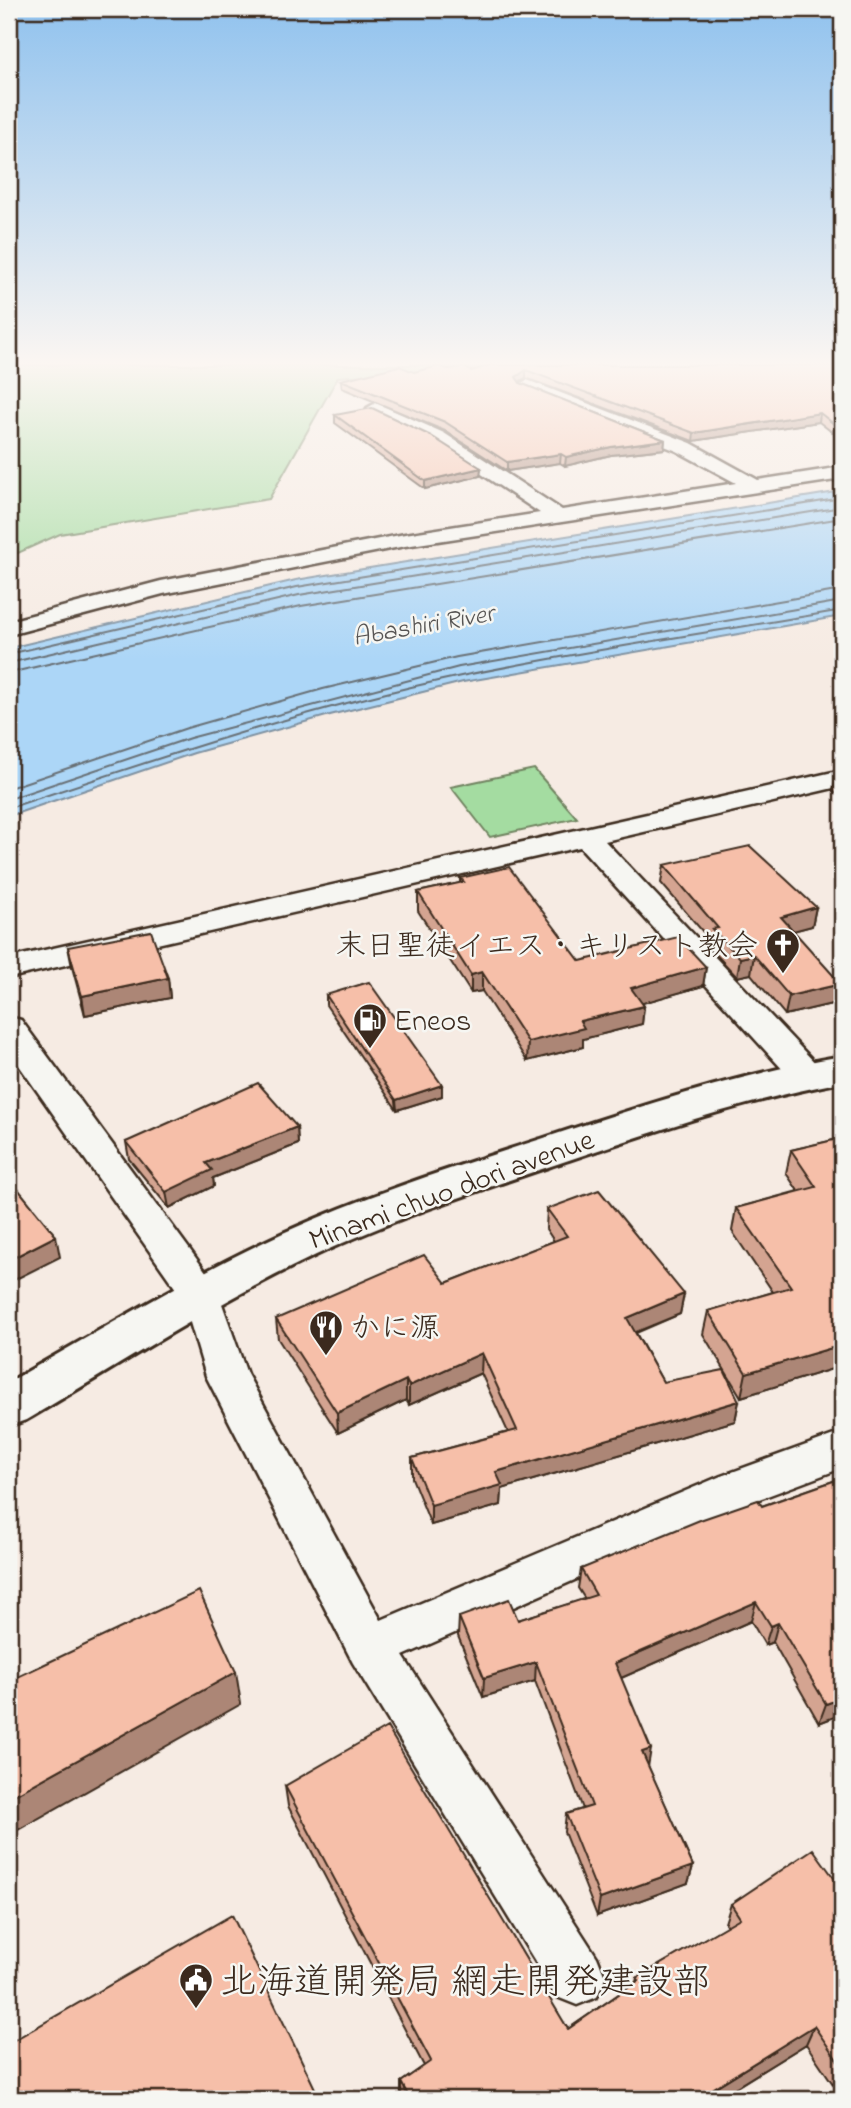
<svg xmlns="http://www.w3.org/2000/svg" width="851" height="2108" viewBox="0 0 851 2108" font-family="'Indie Flower','Klee One',sans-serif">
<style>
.green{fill:#a4dca1;stroke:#708360;stroke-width:2}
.water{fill:#acd6f7;stroke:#7f91a0;stroke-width:2}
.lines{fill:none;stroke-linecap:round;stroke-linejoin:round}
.shore{stroke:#686f75;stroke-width:2}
.minor-casing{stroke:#3b2a1e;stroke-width:5}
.trunk-casing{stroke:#3b2a1e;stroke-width:6}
.minor{fill:#f6f6f2;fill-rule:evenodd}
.trunk{fill:#f6f6f2;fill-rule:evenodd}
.wall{fill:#d4a491;stroke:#3b2a1e;stroke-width:2}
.shaded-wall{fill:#ac8676;stroke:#3b2a1e;stroke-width:2}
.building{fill:#f6bfa9;stroke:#3b2a1e;stroke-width:2}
.labels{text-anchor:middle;stroke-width:5;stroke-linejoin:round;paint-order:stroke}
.far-water-label{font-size:26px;font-style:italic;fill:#575554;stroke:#f6f6f2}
.poi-label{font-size:30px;fill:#3b2a1e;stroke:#f6f6f2;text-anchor:start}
.street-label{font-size:30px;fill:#3b2a1e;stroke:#f6f6f2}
.near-poi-label{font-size:37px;fill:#3b2a1e;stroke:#f6f6f2;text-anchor:start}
</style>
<rect width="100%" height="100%" fill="#f6ebe3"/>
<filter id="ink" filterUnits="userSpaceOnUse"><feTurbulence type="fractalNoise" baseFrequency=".0143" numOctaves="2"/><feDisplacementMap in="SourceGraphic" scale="14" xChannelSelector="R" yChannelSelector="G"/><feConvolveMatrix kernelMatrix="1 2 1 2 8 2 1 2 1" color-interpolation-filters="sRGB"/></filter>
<g filter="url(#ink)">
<!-- green -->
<path class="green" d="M9,365H512L338,377L269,499L60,534L9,557Z
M534,769L577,818L490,837L451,787Z"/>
<!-- water -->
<path class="water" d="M842,491V616L463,682L330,715L194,753L9,816V648L296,580Z"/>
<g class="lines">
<!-- shore -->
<path class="shore" d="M9,654L297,587L842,498
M9,663L299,595L842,507
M9,673L301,606L842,518
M9,788L187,728L323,689L457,657L842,590
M9,799L190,738L459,667L842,601
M9,808C158,758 307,708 461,676C587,650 715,632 842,610"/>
<!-- minor casing -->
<g class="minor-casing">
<path id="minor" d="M527,380L691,443L758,480L842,467V479L405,546L163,594L9,635V621L161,581L405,534L540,513L432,441L370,412L367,408L376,403L444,433L562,510L736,483L677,451L521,389L518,385Z
M842,770V786L605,841L819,1067L824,1075L819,1083L807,1086L795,1083L580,847L9,978V958Z
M9,1017L21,1020L215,1284L247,1374L381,1620L721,1476L842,1432V1468L751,1502L403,1656L597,1957L605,1977L597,1997L577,2005L557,1997L353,1663L206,1376L183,1299L9,1051Z"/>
</g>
<!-- trunk casing -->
<g class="trunk-casing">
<path id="trunk" d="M842,1056V1082C746,1100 655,1131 563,1162C480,1190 395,1218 316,1255C215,1303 121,1364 26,1420L9,1426V1382C99,1331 188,1277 283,1233C366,1195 454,1167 541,1139C641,1106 739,1074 842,1056Z"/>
</g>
<!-- minor -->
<use href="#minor" class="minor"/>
<!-- trunk -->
<use href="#trunk" class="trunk"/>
</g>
<!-- wall -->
<path class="wall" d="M842,365V432L833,433L819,422L693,441L526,378L519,382L520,383L665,440L664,449L611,455L565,466L560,463L507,471L445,431L342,388L341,380L414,372L448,369L471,371Z
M335,415L481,468L480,476L425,489L335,423Z
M842,771V798L833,791L837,772Z
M664,865L816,907L812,926L793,931L836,1003L785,1015L751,974L737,977L709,947L710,940L661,883Z
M460,878L580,961L706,967L703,986L642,1003L644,1006L642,1024L583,1039V1047L527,1061L482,991L471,993L418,911V892L460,883Z
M68,947L168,978L170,998L85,1015L72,967Z
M326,995L442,1085V1096L397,1110L326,1005Z
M297,1127L298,1144L213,1178L214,1186L169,1208L129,1159L126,1142Z
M842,1138V1366L741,1397L703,1334L708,1311L773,1292L732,1231L736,1208L798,1191L786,1173L791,1150Z
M547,1209L684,1294L680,1314L636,1333L663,1382L739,1401L735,1421L502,1489L501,1505L431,1525L412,1478V1458L508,1432L481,1373L409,1405L406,1400L338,1433L278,1339L276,1319L446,1283L554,1241L546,1229Z
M842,1478V1714L819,1723L773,1642L765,1645L751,1621L621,1678L648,1766L693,1866L688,1883L597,1916L564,1832L566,1814L583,1809L535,1681L483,1697L458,1636L459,1617L518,1620L585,1599L578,1588L581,1569Z
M285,1786L568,2029L636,1982L637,1978L727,1926L725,1923L731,1904L842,1889V2077L833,2084L806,2044L717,2099H401V2082L424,2066L288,1806Z"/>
<!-- shaded-wall -->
<path class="shaded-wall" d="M526,370V378L515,384L516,377Z
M820,413L819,422L693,441L694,433Z
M842,424V432L833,433L835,425Z
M665,440L664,449L611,455L565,466L566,457L611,447Z
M561,454L560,463L507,471V462Z
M481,468L480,476L425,489V481Z
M816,907L812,926L778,935L781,917Z
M754,955L751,974L737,977L740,958Z
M706,967L703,986L629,1007L631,988Z
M482,972V991L471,993V975Z
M168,978L170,998L85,1015L82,996Z
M841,984L836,1003L785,1015L789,996Z
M644,1006L642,1024L583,1039V1047L527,1061L528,1042L580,1021Z
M442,1085V1096L397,1110L396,1100Z
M297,1127L298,1144L213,1178L214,1186L169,1208L166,1192L206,1163Z
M56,1236L60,1257L12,1281L9,1269V1260Z
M684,1294L680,1314L624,1337L627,1318Z
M842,1345V1366L741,1397L746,1373Z
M482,1353L481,1373L409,1405V1386Z
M406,1380V1400L338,1433L337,1413Z
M739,1401L735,1421L502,1489L501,1505L431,1525V1505L496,1472Z
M756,1602L751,1621L612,1682L615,1663Z
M778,1623L773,1642L765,1645L771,1626Z
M536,1662L535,1681L483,1697L484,1678Z
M236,1672L241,1704L9,1835V1798Z
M842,1698V1714L819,1723L826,1704Z
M651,1749L648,1767L642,1752Z
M693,1866L688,1883L597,1916L600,1899Z
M814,2026L806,2044L717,2099H696Z
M842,2067V2077L833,2084Z"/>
<!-- building -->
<path class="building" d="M491,365H842V424L835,425L820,413L694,433L526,370L516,377L520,383L665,440L611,447L566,457L561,454L507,462L445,422L341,380L399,366L414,372L439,366L448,369L464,367L471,371Z
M372,408L431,436L481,468L425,481L335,415Z
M750,846L816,907L781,917L841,984L789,996L754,955L740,958L712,929L718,928L664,865Z
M509,867L580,961L678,937L706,967L631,988L644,1006L580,1021L584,1028L528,1042L482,972L471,975L418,892L464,882L460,878Z
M151,931L168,978L82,996L68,947Z
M369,982L442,1085L396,1100L326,995Z
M258,1083L297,1127L206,1163L212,1170L166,1192L126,1142Z
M842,1138V1345L746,1373L708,1311L791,1287L736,1208L816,1187L791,1150Z
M14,1184L56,1236L9,1260V1186Z
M599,1190L684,1294L627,1318L663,1382L724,1370L739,1401L496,1472L502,1485L431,1505L412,1458L517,1430L482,1353L409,1386L406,1380L337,1413L276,1319L424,1255L446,1283L567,1236L547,1209Z
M842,1478V1698L826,1704L778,1623L771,1626L756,1602L615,1663L651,1749L642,1752L693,1866L600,1899L566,1814L592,1806L536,1662L484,1678L459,1617L509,1599L518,1620L596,1595L581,1569L700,1520L758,1500L762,1506Z
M199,1591L236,1672L9,1798V1681Z
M387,1727L568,2029L639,1980L637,1978L740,1918L731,1904L813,1849L842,1889V2067L814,2026L696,2099H410L401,2082L431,2061L285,1786Z
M232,1915L320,2099H9V2043Z"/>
</g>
<!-- sky -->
<linearGradient id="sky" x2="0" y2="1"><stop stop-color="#90c2ee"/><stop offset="0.55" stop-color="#fbf6f2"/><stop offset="1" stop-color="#fbf6f2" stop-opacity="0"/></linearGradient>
<rect width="851" height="660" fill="url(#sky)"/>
<!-- icons -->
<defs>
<g id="church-pin" transform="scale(1.75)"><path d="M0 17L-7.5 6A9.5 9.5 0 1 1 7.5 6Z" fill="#3b2a1e" stroke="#f6f6f2"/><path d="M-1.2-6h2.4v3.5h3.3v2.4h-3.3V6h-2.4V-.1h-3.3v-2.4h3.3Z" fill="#fff"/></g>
<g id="fuel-pin" transform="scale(1.75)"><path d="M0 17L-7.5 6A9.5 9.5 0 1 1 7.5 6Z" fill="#3b2a1e" stroke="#f6f6f2"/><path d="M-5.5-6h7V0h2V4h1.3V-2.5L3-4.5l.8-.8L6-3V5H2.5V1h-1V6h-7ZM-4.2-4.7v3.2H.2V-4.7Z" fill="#fff"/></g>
<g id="restaurant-pin" transform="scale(1.75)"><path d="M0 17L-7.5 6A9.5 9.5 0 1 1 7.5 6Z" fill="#3b2a1e" stroke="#f6f6f2"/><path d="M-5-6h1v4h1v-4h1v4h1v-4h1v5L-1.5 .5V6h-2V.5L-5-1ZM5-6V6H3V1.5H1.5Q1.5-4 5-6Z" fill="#fff"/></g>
<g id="civic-pin" transform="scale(1.75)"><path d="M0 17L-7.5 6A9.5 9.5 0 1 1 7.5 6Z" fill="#3b2a1e" stroke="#f6f6f2"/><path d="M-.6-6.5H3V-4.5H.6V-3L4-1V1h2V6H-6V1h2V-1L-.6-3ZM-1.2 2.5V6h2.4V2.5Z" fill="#fff"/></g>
</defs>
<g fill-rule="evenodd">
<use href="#church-pin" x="783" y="945"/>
<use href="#fuel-pin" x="370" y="1020"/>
<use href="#restaurant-pin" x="326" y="1327"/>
<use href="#civic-pin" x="196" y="1980"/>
</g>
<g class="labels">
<!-- far-water labels -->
<g class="far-water-label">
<text transform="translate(423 624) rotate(-10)" y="9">Abashiri River</text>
</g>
<!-- poi labels -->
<g class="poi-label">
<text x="758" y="955" text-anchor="end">末日聖徒イエス・キリスト教会</text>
<text x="394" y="1030">Eneos</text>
<text x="350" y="1337">かに源</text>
</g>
<!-- street labels -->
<g class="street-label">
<text transform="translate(451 1189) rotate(-20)" y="10">Minami chuo dori avenue</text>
</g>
<!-- near-poi labels -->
<g class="near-poi-label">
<text x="220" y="1993">北海道開発局 網走開発建設部</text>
</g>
</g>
<!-- margin -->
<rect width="851" height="2108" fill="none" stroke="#f6f6f2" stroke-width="35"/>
<rect x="18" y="18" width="816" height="2073" fill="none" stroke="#3b2a1e" stroke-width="2.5" filter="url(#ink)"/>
</svg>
